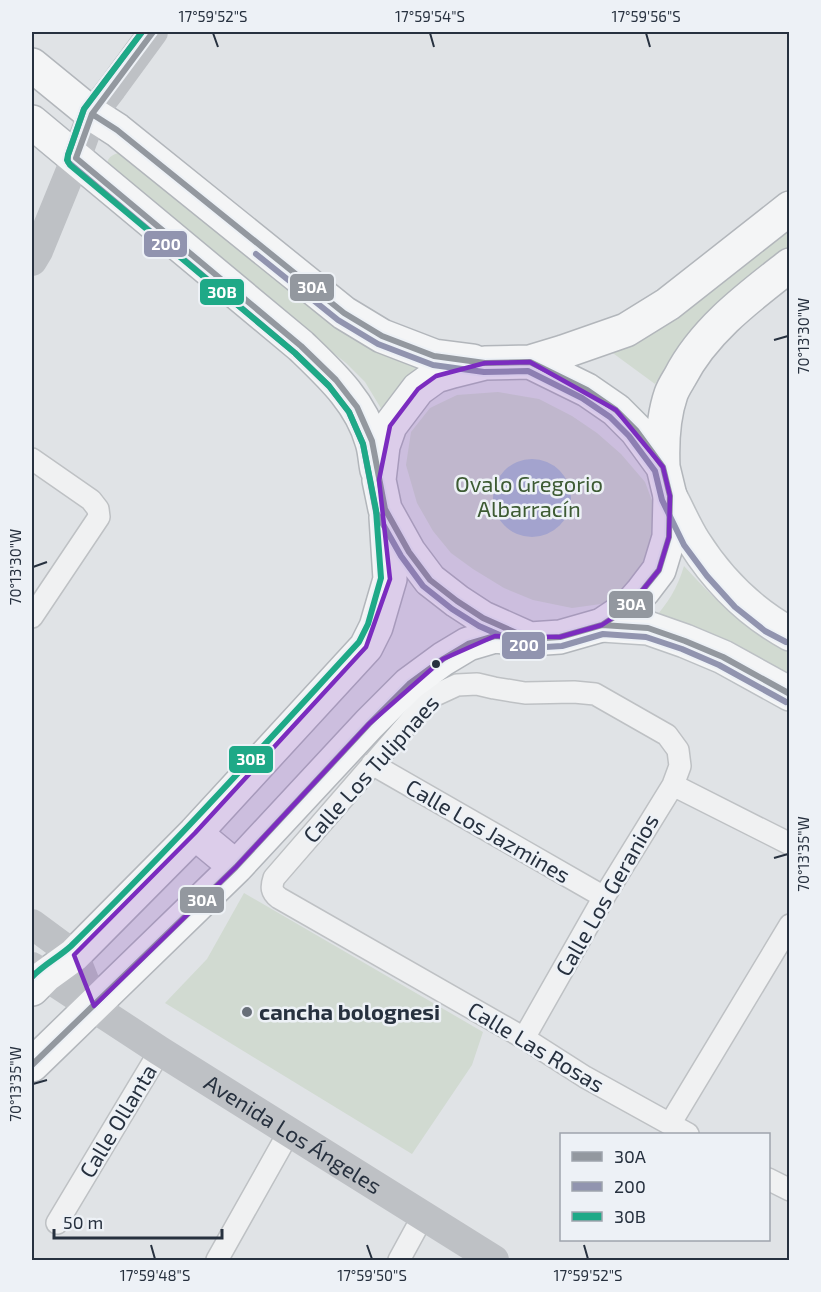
<svg xmlns="http://www.w3.org/2000/svg" width="821" height="1292" viewBox="0 0 821 1292" font-family="'Exo 2',sans-serif">
<style>
.green{fill:#d1dad1}
.water{fill:#adc1d2}
.lines{fill:none;stroke-linecap:round;stroke-linejoin:round}
.street-casing{stroke:#bec1c4;stroke-width:24}
.primary-casing{stroke:#bcc0c4;stroke-width:36}
.highway-casing{stroke:#b2b6bb;stroke-width:36}
.street{stroke:#f0f1f2;stroke-width:21}
.secondary{stroke:#bec1c5;stroke-width:30}
.primary{stroke:#f4f5f6;stroke-width:33}
.highway{stroke:#f4f5f6;stroke-width:33}
.bus-1-casing{stroke:#edf1f6;stroke-width:10}
.bus-2-casing{stroke:#edf1f6;stroke-width:10}
.bus-3-casing{stroke:#edf1f6;stroke-width:10}
.bus-1{stroke:#93989f;stroke-width:6}
.bus-2{stroke:#9194af;stroke-width:6}
.bus-3{stroke:#1ea987;stroke-width:6}
.marked{fill:#7b2cbf;fill-opacity:0.2;stroke:#7b2cbf;stroke-width:4.5;stroke-linejoin:round}
.ticks{fill:none;stroke:#27313f;stroke-width:2}
.bus-dot{fill:#27313f;stroke:#edf1f6;stroke-width:2}
.poi-dot{fill:#686f79;stroke:#edf1f6;stroke-width:2}
.labels{text-anchor:middle;stroke-width:5;stroke-linejoin:round;paint-order:stroke}
.park-label{font-size:22px;fill:#3d5b33;stroke:#edf1f6}
.street-label{font-size:22px;fill:#27313f;stroke:#edf1f6}
.poi-label{font-size:22px;font-weight:bold;fill:#27313f;stroke:#edf1f6;text-anchor:start}
.line-badge{stroke:#edf1f6;stroke-width:2}
.badge-label{font-size:16px;text-anchor:middle;font-weight:bold;fill:#fff}
.neatline{fill:none;stroke:#27313f;stroke-width:2}
.ticks-label{font-size:15px;text-anchor:middle;fill:#27313f}
</style>
<rect width="100%" height="100%" fill="#e0e3e6"/>
<!-- green -->
<path class="green" d="M126,151L357,336L386,356L423,367L385,415L365,382L346,363L112,178C102,161 108,154 126,151Z
M789,227V255L686,337L670,359L655,384L610,351Z
M498,392L539,399L572,416L597,433L621,454L645,482L659,519L642,579L608,603L572,608L533,600L504,588L473,569L451,553L433,531L417,503L406,465L411,432L430,408L457,395Z
M684,566C696,579 708,592 720,603C741,623 765,638 789,652V683L652,621C668,603 677,589 684,566Z
M244,893L483,1032L472,1065L412,1154L165,1003L207,959Z"/>
<!-- water -->
<path class="water" d="M493 498a39 39 0 1 1 78 0a39 39 0 1 1-78 0Z"/>
<g class="lines">
<!-- street casing -->
<g class="street-casing">
<path id="street" d="M32,459L91,500L98,509L99,517L32,617
M372,764L604,897
M673,785L790,844
M524,1038L604,897L673,785L680,766L678,750L667,735L595,694L574,692L525,693L494,688L477,684L457,685L431,697L274,878C271,887 271,892 279,898L524,1038L585,1077L688,1134
M670,1124L790,925
M768,1179L790,1190
M57,1223L160,1051
M217,1260L289,1132
M399,1260L423,1216"/>
</g>
<!-- primary casing -->
<g class="primary-casing">
<path id="primary" d="M670,496C678,511 685,528 694,542C718,580 750,612 790,634
M602,625L648,628L685,641L723,657L790,694"/>
</g>
<!-- highway casing -->
<g class="highway-casing">
<path id="highway" d="M32,65L92,114L117,130L344,313L382,336L434,356L473,361
M32,122L301,346C330,374 361,402 372,442C375,451 375,461 377,470
M530,362L587,390L616,410L636,430L663,467L670,496L669,537L659,570L643,591L629,607L602,625L560,637L530,639L483,618L457,601L430,580L409,552L385,509L379,480L383,446L390,426L418,389L436,376L453,371L485,363Z
M530,362L563,352L626,330L668,304L790,208
M663,467C662,443 663,417 671,394C673,388 677,382 680,377C704,330 749,297 790,265
M195,833L236,867
M32,989L45,976L74,955L195,833L366,647L376,627L390,579L386,517
M32,1065L236,867L369,724L409,684L443,659L468,644L495,636L523,639"/>
</g>
<!-- street -->
<use href="#street" class="street"/>
<!-- secondary -->
<g class="secondary">
<path d="M32,261L38,251L76,158L92,114L112,88L153,32"/>
<path d="M32,924L74,955L94,1006"/>
<path id="s1" d="M32,967L160,1051L494,1260"/>
</g>
<!-- primary -->
<use href="#primary" class="primary"/>
<!-- highway -->
<use href="#highway" class="highway"/>
<!-- bus-1 casing -->
<g class="bus-1-casing">
<path id="bus-1" d="M92,114L117,130L344,313L382,336L434,356L485,363L530,362L587,390L616,410L636,430L663,467L670,496L669,537L659,570L629,607L602,625L560,637L530,639L483,618L457,601L430,580L409,552L385,509L372,441L357,407L336,380L301,346L76,158Z
M92,114L153,32
M32,1065L236,867L369,724L409,684L443,659L468,644L495,636L530,639L560,637L602,625L648,628L685,641L723,657L790,694"/>
</g>
<!-- bus-2 casing -->
<g class="bus-2-casing">
<path id="bus-2" d="M142,32L84,109L68,155V162L295,353L329,386L349,412L363,444L376,512L401,556L423,586L452,609L479,626L529,648L562,646L603,634L646,637L682,649L719,665L786,702
M256,254L338,320L378,344L433,365L484,372L528,371L582,398L610,417L629,436L655,471L662,500L684,545L707,576L735,607L765,631L786,642"/>
</g>
<!-- bus-3 casing -->
<g class="bus-3-casing">
<path id="bus-3" d="M32,977C43,965 59,957 71,946C171,848 264,745 359,642L368,624L381,578L376,510L363,444L349,412L329,386L295,353L70,165L67,160L68,155L84,109L142,32"/>
</g>
<!-- bus-1 -->
<use href="#bus-1" class="bus-1"/>
<!-- bus-2 -->
<use href="#bus-2" class="bus-2"/>
<!-- bus-3 -->
<use href="#bus-3" class="bus-3"/>
</g>
<!-- marked area -->
<path class="marked" d="M530,362L616,410L663,467L670,496L669,537L659,570L629,607L602,625L560,637L495,636L443,659L369,724L236,867L94,1006L74,955L195,833L366,647L390,579L379,480L390,426L418,389L436,376L485,363Z"/>
<!-- ticks -->
<path class="ticks" d="M213,33L218,47M430,33L434,47M646,33L650,47M774,340L788,336M33,567L47,562M774,858L788,854M33,1084L47,1080M151,1245L155,1259M367,1245L372,1259M584,1245L588,1259"/>
<!-- markers -->
<circle class="bus-dot" cx="436" cy="664" r="5"/>
<circle class="poi-dot" cx="247" cy="1012" r="6"/>
<g class="labels">
<!-- park labels -->
<g class="park-label">
<text x="529" y="492">Ovalo Gregorio<tspan x="529" dy="25">Albarracín</tspan></text>
</g>
<!-- street labels -->
<g class="street-label">
<text transform="translate(371 769) rotate(-48)" y="8">Calle Los Tulipnaes</text>
<text transform="translate(488 831) rotate(30)" y="8">Calle Los Jazmines</text>
<text transform="translate(607 895) rotate(-60)" y="8">Calle Los Geranios</text>
<text transform="translate(536 1047) rotate(31)" y="8">Calle Las Rosas</text>
<text transform="translate(118 1121) rotate(-59)" y="8">Calle Ollanta</text>
<text dy="8" stroke="none"><textPath href="#s1" startOffset="310">Avenida Los Ángeles</textPath></text>
</g>
<!-- poi labels -->
<g class="poi-label">
<text x="259" y="1020">cancha bolognesi</text>
</g>
</g>
<g class="line-badge">
<rect x="143" y="230" width="45" height="28" rx="6" fill="#9194af"/>
<rect x="289" y="273" width="46" height="29" rx="6" fill="#93989f"/>
<rect x="199" y="278" width="46" height="28" rx="6" fill="#1ea987"/>
<rect x="608" y="590" width="46" height="29" rx="6" fill="#93989f"/>
<rect x="501" y="631" width="45" height="29" rx="6" fill="#9194af"/>
<rect x="228" y="745" width="46" height="29" rx="6" fill="#1ea987"/>
<rect x="179" y="886" width="46" height="28" rx="6" fill="#93989f"/>
</g>
<g class="badge-label">
<text x="166" y="250">200</text>
<text x="312" y="293">30A</text>
<text x="222" y="298">30B</text>
<text x="631" y="610">30A</text>
<text x="524" y="651">200</text>
<text x="251" y="765">30B</text>
<text x="202" y="906">30A</text>
</g>
<!-- border -->
<rect width="821" height="1292" fill="none" stroke="#edf1f6" stroke-width="66"/>
<!-- legend -->
<rect x="560" y="1133" width="210" height="108" fill="#edf1f6" stroke="#9ea4ad" stroke-width="1.5"/>
<rect x="572" y="1152" width="30" height="9" fill="#93989f" stroke="#9ea4ad" stroke-width="1.5"/>
<text x="614" y="1163" font-size="18" fill="#27313f">30A</text>
<rect x="572" y="1182" width="30" height="9" fill="#9194af" stroke="#9ea4ad" stroke-width="1.5"/>
<text x="614" y="1193" font-size="18" fill="#27313f">200</text>
<rect x="572" y="1212" width="30" height="9" fill="#1ea987" stroke="#9ea4ad" stroke-width="1.5"/>
<text x="614" y="1223" font-size="18" fill="#27313f">30B</text>
<!-- scale -->
<path d="M54 1229v9h168v-9" fill="none" stroke="#27313f" stroke-width="3"/>
<text x="63" y="1229" font-size="18" fill="#27313f" stroke="#edf1f6" stroke-width="4.5" paint-order="stroke">50 m</text>
<rect x="33" y="33" width="755" height="1226" class="neatline"/>
<g class="ticks-label">
<text x="213" y="22">17°59'52"S</text>
<text x="430" y="22">17°59'54"S</text>
<text x="646" y="22">17°59'56"S</text>
<text transform="translate(804 336) rotate(-90)" y="5">70°13'30"W</text>
<text transform="translate(16 567) rotate(-90)" y="5">70°13'30"W</text>
<text transform="translate(804 854) rotate(-90)" y="5">70°13'35"W</text>
<text transform="translate(16 1084) rotate(-90)" y="5">70°13'35"W</text>
<text x="155" y="1281">17°59'48"S</text>
<text x="372" y="1281">17°59'50"S</text>
<text x="588" y="1281">17°59'52"S</text>
</g>
</svg>
